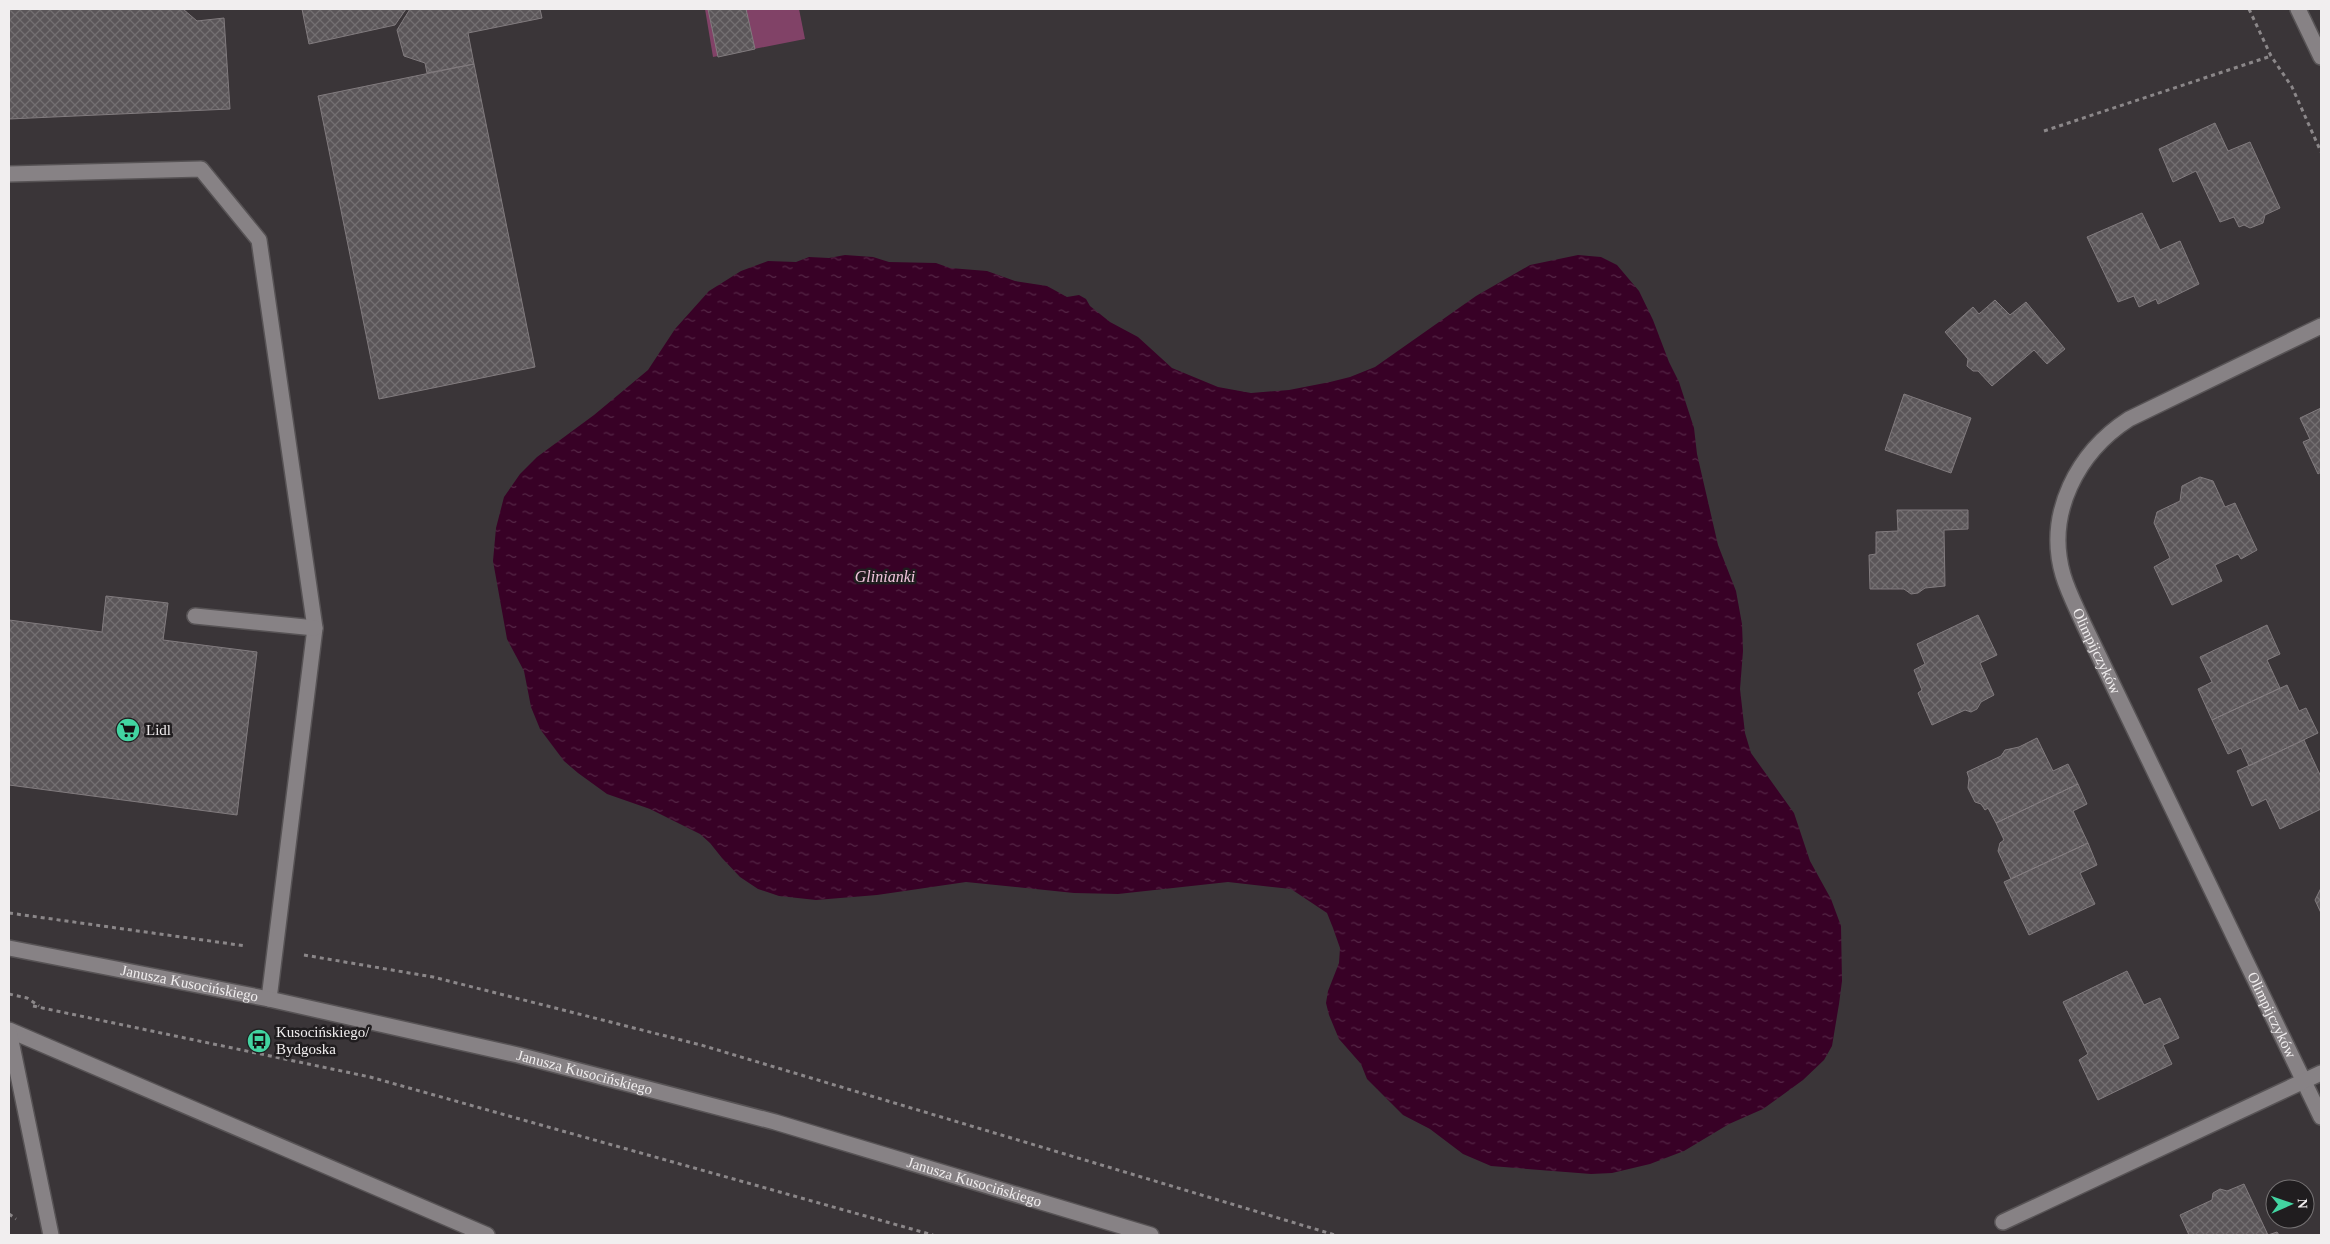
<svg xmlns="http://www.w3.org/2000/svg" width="2330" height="1244" viewBox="0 0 2330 1244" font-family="'Times New Roman',serif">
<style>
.pitch{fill:#814267}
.water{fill:url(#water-ripples)}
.building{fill:url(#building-cross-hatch);stroke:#817b7e}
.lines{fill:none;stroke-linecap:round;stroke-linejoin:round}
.minor-casing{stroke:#575355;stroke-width:18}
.path{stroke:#8b8789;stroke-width:3;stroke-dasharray:4 4;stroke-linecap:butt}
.minor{stroke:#878285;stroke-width:15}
.labels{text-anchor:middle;stroke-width:5;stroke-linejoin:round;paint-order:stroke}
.street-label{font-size:15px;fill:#f1eeef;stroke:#201d1f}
.poi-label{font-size:15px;fill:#f1eeef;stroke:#201d1f;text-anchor:start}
.water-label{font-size:16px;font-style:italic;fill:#f2c5dd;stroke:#201d1f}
</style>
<defs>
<pattern id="water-ripples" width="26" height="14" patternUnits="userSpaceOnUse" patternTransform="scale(1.25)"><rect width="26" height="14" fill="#380126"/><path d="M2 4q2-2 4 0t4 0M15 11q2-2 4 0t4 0" fill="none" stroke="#552646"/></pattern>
<pattern id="building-cross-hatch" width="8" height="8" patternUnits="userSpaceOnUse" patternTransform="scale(1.25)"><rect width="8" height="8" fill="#5b5659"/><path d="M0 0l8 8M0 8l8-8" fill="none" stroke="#736f71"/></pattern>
</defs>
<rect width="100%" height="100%" fill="#3a3538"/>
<!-- pitch -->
<path class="pitch" d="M705,9H799L805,39L713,57Z"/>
<!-- water -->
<path class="water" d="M845,255L873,257L889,262L936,263L950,268L987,271L1015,281L1047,286L1067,297L1079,295L1086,299L1090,306L1110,322L1138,337L1172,368L1218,387L1251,393L1289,390L1330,382L1350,377L1375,367L1476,296L1530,265L1578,255L1601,257L1617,265L1639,291L1653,320L1669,362L1679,382L1694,428L1697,454L1718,545L1736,591L1742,624L1743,651L1740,689L1745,733L1751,753L1794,813L1810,861L1831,899L1841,926L1842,981L1839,1004L1832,1046L1824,1060L1803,1080L1763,1109L1729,1124L1684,1151L1650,1164L1612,1173L1591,1174L1491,1166L1463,1154L1430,1129L1403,1115L1367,1079L1361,1064L1339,1039L1329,1015L1326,1003L1328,991L1339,963L1340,948L1333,928L1327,913L1291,889L1228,882L1118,894L1074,893L966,882L877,895L816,900L779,896L758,889L740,877L722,858L710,843L700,834L650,809L607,794L578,773L564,761L540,729L531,707L524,671L507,639L493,561L496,528L504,497L520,474L537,457L594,415L648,370L675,329L709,291L741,271L768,261L796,262L809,257L829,258Z"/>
<!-- building -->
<path class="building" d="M9,9H183L197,21L224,18L230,109L9,119Z
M302,9H406L395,25L309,44Z
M410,9H540L542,18L468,33L474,64L427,73L425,63L404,56L397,30Z
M708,9H746L755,49L718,57Z
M474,64L535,367L379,399L318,96Z
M2215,123L2228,151L2250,142L2280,208L2265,215L2263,223L2250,228L2244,225L2239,227L2234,217L2220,222L2196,171L2173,182L2159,149Z
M2142,213L2160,250L2180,241L2199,284L2158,304L2156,299L2139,307L2134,296L2118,302L2087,237Z
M1995,300L2010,315L2026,302L2065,349L2047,364L2034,350L1992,386L1978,371H1973L1967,366L1968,359L1945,332L1973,307L1979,314Z
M1904,394L1971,418L1951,473L1885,450Z
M2321,408V472L2318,474L2303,442L2310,439L2300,418Z
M2200,477L2213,481L2225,507L2235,503L2257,550L2241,559L2238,554L2215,565L2222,581L2172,605L2154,567L2170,558L2154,523L2157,512L2180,501L2182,486Z
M1897,510H1968V529L1944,530L1945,586L1925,588L1918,593L1911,594L1904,589H1870L1869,555L1876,554V532L1898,531Z
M106,596L168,603L163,640L257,652L237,815L9,785V620L102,632Z
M1978,615L1997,655L1980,663L1994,695L1981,702L1977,709L1971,712L1965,710L1932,725L1918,693L1922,690L1914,670L1925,664L1917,644Z
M2267,625L2280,654L2267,660L2280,688L2212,720L2198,689L2212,682L2200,657Z
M2287,685L2299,711L2306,708L2318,733L2249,766L2241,748L2228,754L2212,720Z
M2037,738L2053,771L2068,764L2078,784L1996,823L1988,808L1985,810L1981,804L1975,802L1968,788L1969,778L1967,772L2001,756L2005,750L2019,747Z
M2304,740L2321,777V809L2280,829L2266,799L2252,806L2237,771Z
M2078,784L2087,804L2073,811L2088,843L2011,879L1998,851L2000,843L2004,840L1996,823Z
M2088,843L2097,865L2080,873L2095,904L2029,935L2004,882Z
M2321,888V913L2315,900Z
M2127,971L2144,1005L2160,998L2179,1038L2163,1045L2172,1064L2098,1100L2079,1060L2088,1054L2063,1002Z
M2244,1184L2268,1235L2277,1232L2279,1235H2189L2180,1215L2212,1200L2213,1193L2220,1189L2227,1191Z"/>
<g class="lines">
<!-- minor casing -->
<g class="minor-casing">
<g id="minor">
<path d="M2298,9L2321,57"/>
<path d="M9,174L201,169L259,240L315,628L269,999"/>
<path id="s1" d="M2321,326L2129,419C2078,452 2045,513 2063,575C2068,592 2077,609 2084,625L2321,1117"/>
<path d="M195,616L315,628"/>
<path id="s2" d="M9,948L269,999L518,1055L775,1122L1151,1235"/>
<path d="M9,1030L487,1235"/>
<path d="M9,1031L51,1235"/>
<path d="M2003,1222L2321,1073"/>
</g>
</g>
<!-- path -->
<path class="path" d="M2249,9L2271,56L2292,87L2321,152
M2044,131L2271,56
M9,913L246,946
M304,955L433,977L701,1045L1335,1235
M9,994L27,998L39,1006
M33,1006L370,1077L933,1235
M9,1214L16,1219"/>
<!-- minor -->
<use href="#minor" class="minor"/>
</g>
<!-- icons -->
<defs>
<g id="supermarket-disc" transform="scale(1.25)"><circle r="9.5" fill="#42d4a1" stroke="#201d1f"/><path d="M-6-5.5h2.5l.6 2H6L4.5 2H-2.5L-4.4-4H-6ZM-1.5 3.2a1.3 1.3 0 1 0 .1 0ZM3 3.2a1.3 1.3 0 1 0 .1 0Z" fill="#111"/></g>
<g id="bus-disc" transform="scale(1.25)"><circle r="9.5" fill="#42d4a1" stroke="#201d1f"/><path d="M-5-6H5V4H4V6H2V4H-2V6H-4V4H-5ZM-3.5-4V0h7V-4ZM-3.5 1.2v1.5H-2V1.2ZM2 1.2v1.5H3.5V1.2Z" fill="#111"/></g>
</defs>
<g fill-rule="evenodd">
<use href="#supermarket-disc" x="128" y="730"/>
<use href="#bus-disc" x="259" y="1041"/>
</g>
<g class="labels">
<!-- street labels -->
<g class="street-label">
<text dy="5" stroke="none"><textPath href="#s1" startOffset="478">Olimpijczyków</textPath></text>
<text dy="5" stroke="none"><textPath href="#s2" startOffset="184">Janusza Kusocińskiego</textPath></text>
<text dy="5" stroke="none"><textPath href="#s1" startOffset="882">Olimpijczyków</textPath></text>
<text dy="5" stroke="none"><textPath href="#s2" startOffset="589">Janusza Kusocińskiego</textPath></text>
<text dy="5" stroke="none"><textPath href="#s2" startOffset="994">Janusza Kusocińskiego</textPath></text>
</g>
<!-- poi labels -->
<g class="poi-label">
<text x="146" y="735">Lidl</text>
<text x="276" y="1037">Kusocińskiego/<tspan x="276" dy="17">Bydgoska</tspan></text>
</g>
<!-- water labels -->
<g class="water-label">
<text x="885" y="582">Glinianki</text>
</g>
</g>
<!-- border -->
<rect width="2330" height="1244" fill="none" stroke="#f1eeef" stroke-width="20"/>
<!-- north arrow -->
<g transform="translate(2290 1204) rotate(88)"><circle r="24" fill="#201d1f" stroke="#747172"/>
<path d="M0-4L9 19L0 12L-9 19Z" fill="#42d4a1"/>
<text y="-8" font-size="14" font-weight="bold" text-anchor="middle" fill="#f1eeef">N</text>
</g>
</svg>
